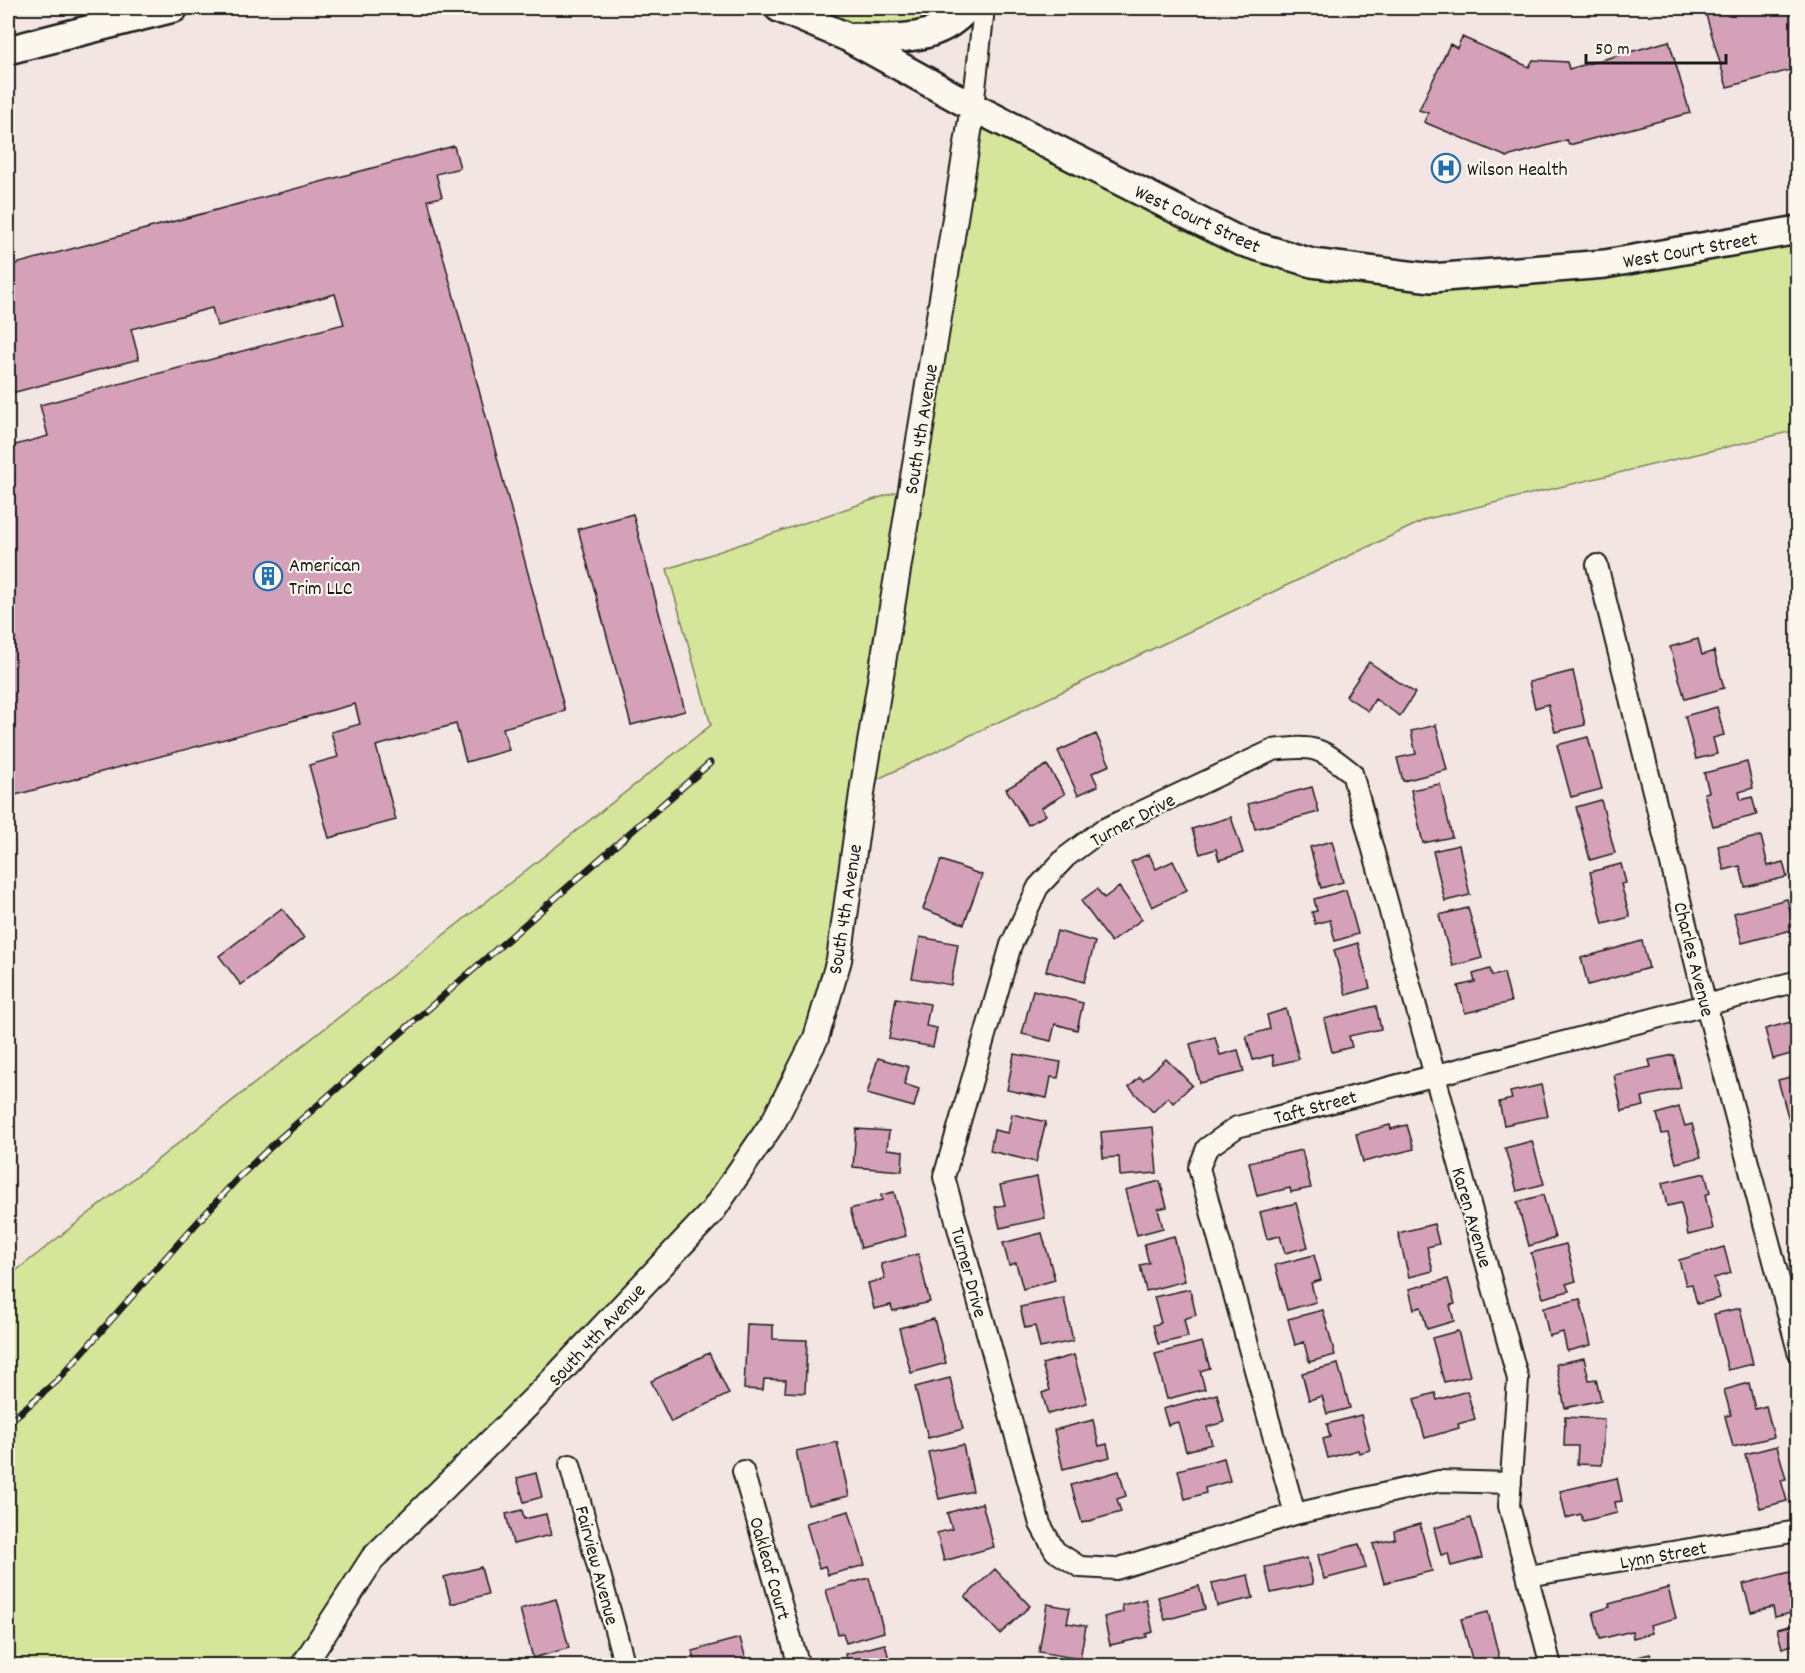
<svg xmlns="http://www.w3.org/2000/svg" width="1805" height="1673" viewBox="0 0 1805 1673" font-family="Dekko,sans-serif">
<style>
.green{fill:#d5e599;stroke:#78805a;stroke-width:1.5}
.building{fill:#d5a1b9;stroke:#1c1c1c;stroke-width:1.5}
.lines{fill:none;stroke-linecap:round;stroke-linejoin:round}
.minor-casing{stroke:#1c1c1c;stroke-width:24}
.tertiary-casing{stroke:#1c1c1c;stroke-width:28}
.secondary-casing{stroke:#1c1c1c;stroke-width:32}
.minor{stroke:#fbf7ec;stroke-width:20}
.tertiary{stroke:#fbf7ec;stroke-width:24}
.secondary{stroke:#fbf7ec;stroke-width:27}
.rail-casing{stroke:#1c1c1c;stroke-width:7}
.rail{stroke:#fbf7ec;stroke-width:4.5;stroke-dasharray:14;stroke-linecap:butt}
.labels{text-anchor:middle;stroke-width:4.5;stroke-linejoin:round;paint-order:stroke}
.poi-label{font-size:20px;fill:#1c1c1c;stroke:#fbf7ec;text-anchor:start}
.street-label{font-size:20px;fill:#1c1c1c;stroke:#fbf7ec}
</style>
<rect width="100%" height="100%" fill="#f3e6e2"/>
<filter id="ink" filterUnits="userSpaceOnUse"><feTurbulence type="fractalNoise" baseFrequency=".0167" numOctaves="2"/><feDisplacementMap in="SourceGraphic" scale="12" xChannelSelector="R" yChannelSelector="G"/><feConvolveMatrix kernelMatrix="1 2 1 2 8 2 1 2 1" color-interpolation-filters="sRGB"/></filter>
<g filter="url(#ink)">
<!-- green -->
<path class="green" d="M779,8H967L901,39Z
M973,107L1239,241L1432,278L1797,230V430L1427,519L863,786L816,1038L712,1212L373,1558L303,1665L8,1666V1277L711,725L667,569L911,487Z"/>
<!-- building -->
<path class="building" d="M1704,8H1798V68L1727,87Z
M1462,37L1529,67L1533,60L1567,62L1569,69L1669,41L1690,113L1569,145L1567,140L1507,157L1424,122L1428,113L1419,110L1450,44L1457,48Z
M454,146L460,168L436,174L442,197L428,200L565,711L503,728L509,750L466,762L456,724L376,746L396,820L329,838L309,765L338,757L331,732L360,724L355,704L8,797V447L48,436L40,405L344,324L335,294L217,326L212,308L131,329L139,359L8,394V266Z
M633,514L685,711L631,725L578,529Z
M1698,639L1702,655L1714,651L1724,688L1685,699L1670,647Z
M1369,662L1415,693L1400,716L1375,699L1368,711L1346,696Z
M1573,671L1585,725L1555,732L1548,704L1535,708L1529,682Z
M1717,707L1724,735L1713,738L1717,754L1696,759L1685,716Z
M1436,725L1447,770L1403,781L1397,758L1416,754L1411,731Z
M1096,734L1110,765L1092,773L1098,786L1078,795L1058,751Z
M1588,737L1602,789L1571,797L1557,745Z
M1747,762L1753,788L1739,792L1741,800L1752,797L1757,815L1713,826L1704,793L1709,792L1704,773Z
M1047,765L1065,794L1041,808L1046,815L1028,825L1006,789Z
M1440,784L1452,837L1423,843L1411,790Z
M1312,787L1319,812L1255,829L1248,804Z
M1601,800L1615,853L1590,860L1576,807Z
M1231,817L1243,853L1219,860L1216,849L1200,854L1192,829Z
M1761,836L1768,866L1783,862L1787,877L1745,887L1740,866L1724,870L1718,846Z
M1332,841L1343,882L1321,888L1310,847Z
M1459,845L1470,895L1445,901L1433,851Z
M1149,854L1156,869L1173,861L1187,890L1152,907L1131,862Z
M941,860L982,875L964,924L923,909Z
M1621,864L1626,883L1621,884L1630,917L1603,924L1590,872Z
M1119,887L1142,919L1111,942L1081,901L1097,889L1104,898Z
M1346,890L1358,934L1335,941L1330,920L1315,924L1312,912L1317,911L1314,899Z
M1787,899L1795,929L1742,943L1734,913Z
M282,908L304,938L241,985L219,956Z
M1468,908L1482,958L1453,966L1439,915Z
M1057,931L1095,942L1084,982L1046,971Z
M920,937L958,944L951,985L912,978Z
M1642,941L1649,968L1588,985L1581,958Z
M1358,943L1370,988L1346,995L1334,950Z
M1490,969L1492,976L1504,973L1511,1002L1465,1013L1458,986L1475,982L1473,974Z
M1033,990L1083,1003L1077,1030L1055,1024L1051,1041L1022,1034Z
M896,998L930,1004L926,1026L937,1028L933,1047L889,1039Z
M1376,1006L1381,1029L1349,1036L1352,1047L1332,1052L1324,1019Z
M1286,1009L1299,1059L1274,1065L1272,1055L1253,1060L1246,1036L1270,1029L1267,1015Z
M1798,1020V1052L1773,1059L1765,1029Z
M1215,1037L1220,1055L1238,1050L1244,1072L1200,1083L1190,1044Z
M1014,1054L1061,1062L1058,1078L1051,1077L1047,1098L1007,1090Z
M1674,1055L1681,1088L1642,1097L1644,1106L1622,1111L1614,1075L1651,1067L1649,1060Z
M878,1058L909,1067L904,1084L919,1089L914,1107L867,1094Z
M1166,1059L1192,1085L1173,1103L1168,1097L1153,1112L1129,1087L1140,1077L1143,1080Z
M1798,1075V1134L1793,1135L1778,1080Z
M1541,1085L1548,1116L1504,1125L1499,1102L1512,1099L1510,1092Z
M1679,1107L1685,1126L1692,1124L1701,1157L1676,1163L1668,1133L1662,1134L1657,1114Z
M1012,1114L1046,1122L1036,1162L990,1151L994,1130L1008,1133Z
M1390,1125L1391,1129L1407,1125L1414,1149L1363,1162L1356,1134Z
M1153,1127L1157,1173L1120,1176L1119,1157L1103,1158L1101,1132Z
M856,1129L889,1131L887,1149L903,1151L902,1171L853,1167Z
M1532,1141L1544,1184L1517,1191L1505,1148Z
M1302,1150L1311,1188L1291,1192L1290,1188L1257,1196L1249,1162Z
M1705,1173L1710,1193L1705,1195L1713,1229L1688,1235L1681,1203L1667,1206L1662,1183Z
M1037,1177L1045,1218L1000,1228L995,1207L1005,1205L1000,1185Z
M1160,1181L1167,1207L1158,1209L1163,1228L1137,1235L1125,1190Z
M894,1192L906,1236L861,1248L850,1209L882,1200L881,1195Z
M1543,1195L1555,1238L1529,1246L1517,1202Z
M1296,1203L1308,1247L1285,1253L1280,1236L1267,1239L1260,1212Z
M1434,1224L1439,1244L1427,1247L1433,1271L1409,1277L1398,1233Z
M1042,1233L1055,1280L1023,1289L1016,1263L1009,1265L1003,1243Z
M1174,1236L1185,1281L1146,1291L1140,1265L1149,1263L1144,1244Z
M1566,1244L1576,1281L1566,1284L1569,1291L1543,1298L1531,1253Z
M1724,1247L1731,1273L1714,1278L1720,1298L1697,1304L1692,1284L1686,1285L1679,1260Z
M918,1254L930,1302L893,1311L891,1305L874,1309L868,1283L885,1279L881,1264Z
M1314,1255L1321,1280L1311,1283L1316,1302L1287,1310L1275,1265Z
M1448,1279L1455,1304L1450,1305L1454,1321L1427,1329L1421,1307L1414,1309L1409,1289Z
M1190,1289L1196,1315L1184,1319L1188,1337L1158,1344L1153,1325L1161,1323L1154,1297Z
M1064,1298L1073,1341L1040,1348L1035,1326L1025,1328L1020,1307Z
M1580,1299L1591,1345L1567,1351L1563,1332L1549,1336L1543,1308Z
M1740,1308L1753,1364L1728,1370L1714,1314Z
M1323,1310L1335,1355L1309,1362L1304,1342L1295,1345L1288,1319Z
M934,1319L946,1363L911,1373L899,1328Z
M747,1324L773,1325V1339L807,1340L805,1393L785,1392L786,1380L764,1379L763,1390L744,1389Z
M1458,1331L1470,1376L1444,1382L1432,1338Z
M1202,1342L1210,1368L1200,1371L1205,1389L1167,1399L1155,1354Z
M709,1353L729,1394L671,1422L651,1381Z
M1074,1355L1087,1403L1048,1414L1042,1393L1050,1390L1042,1364Z
M1584,1358L1589,1380L1596,1379L1601,1400L1565,1408L1556,1364Z
M1338,1364L1350,1408L1327,1414L1322,1396L1309,1400L1302,1373Z
M950,1378L963,1429L928,1438L915,1387Z
M1749,1383L1755,1409L1766,1406L1774,1437L1733,1447L1725,1416L1731,1415L1724,1390Z
M1467,1391L1475,1419L1458,1424L1459,1428L1425,1438L1414,1399L1435,1393L1437,1400Z
M1217,1394L1224,1422L1207,1427L1212,1444L1186,1451L1178,1422L1168,1425L1163,1409Z
M1361,1415L1370,1450L1359,1453L1358,1450L1328,1458L1323,1439L1330,1437L1327,1424Z
M1565,1417L1604,1419L1602,1465L1577,1464L1578,1446H1564Z
M1093,1420L1099,1446L1107,1444L1110,1457L1063,1469L1054,1430Z
M837,1442L849,1496L808,1505L796,1451Z
M963,1445L973,1491L939,1499L928,1452Z
M1777,1446L1786,1479L1781,1480L1787,1501L1760,1508L1745,1454Z
M1224,1458L1230,1481L1205,1488L1206,1493L1185,1499L1178,1470Z
M1119,1471L1126,1496L1117,1499L1121,1512L1082,1523L1071,1485Z
M536,1473L542,1497L524,1502L517,1478Z
M1617,1478L1622,1501L1615,1502L1617,1513L1583,1521L1581,1514L1566,1518L1560,1491Z
M982,1503L994,1547L944,1561L937,1533L952,1529L947,1513Z
M522,1510L524,1519L546,1514L551,1535L513,1544L506,1514Z
M849,1511L865,1565L828,1575L825,1566L819,1568L806,1523Z
M1471,1518L1482,1558L1451,1566L1448,1553L1441,1555L1434,1528Z
M1420,1524L1432,1571L1384,1583L1373,1544L1395,1539L1394,1531Z
M1359,1544L1366,1568L1324,1579L1318,1555Z
M1307,1558L1313,1584L1271,1593L1265,1567Z
M481,1567L488,1594L451,1604L444,1577Z
M995,1569L1030,1606L1000,1634L965,1597Z
M1798,1570V1601L1792,1602L1795,1612L1775,1617L1773,1607L1751,1612L1743,1584Z
M1248,1575L1253,1598L1217,1606L1212,1583Z
M869,1578L884,1632L846,1643L843,1633L838,1634L826,1590Z
M1199,1586L1205,1609L1165,1620L1158,1597Z
M1668,1588L1676,1618L1650,1625L1652,1633L1633,1638L1632,1631L1600,1639L1593,1612L1610,1607L1609,1604Z
M556,1599L569,1648L533,1658L520,1609Z
M1146,1599L1153,1632L1146,1634L1147,1637L1110,1645L1104,1617L1123,1612L1122,1605Z
M1047,1604L1070,1608L1067,1623L1086,1626L1080,1659L1039,1652Z
M1488,1612L1501,1665L1474,1666L1461,1619Z
M1798,1624V1650L1796,1644L1782,1648L1777,1629Z
M740,1638L748,1666H696L692,1651Z
M885,1644L891,1666H848L845,1654Z
M1650,1654L1654,1666H1618V1662Z"/>
<g class="lines">
<!-- minor casing -->
<g class="minor-casing">
<path id="minor" d="M973,107L984,8
M1597,565L1706,1005L1798,1351
M570,1465L625,1666
M743,1471L799,1666
M1511,1483L1439,1481L1295,1514L1116,1569L1080,1567L1055,1551L1040,1524L944,1177L1011,945L1038,887L1066,857L1102,830L1273,750C1314,745 1320,747 1352,773L1518,1379L1509,1506L1551,1666
M1295,1514L1199,1168L1207,1148L1237,1127L1798,981
M1528,1576L1798,1531"/>
</g>
<!-- tertiary casing -->
<g class="tertiary-casing">
<path id="tertiary" d="M303,1666L373,1558L545,1388L712,1212L774,1121L816,1038L839,960L863,786L973,107"/>
</g>
<!-- secondary casing -->
<g class="secondary-casing">
<path id="secondary" d="M779,8L847,37L973,107L1239,241L1312,263L1432,278L1605,264L1798,230
M855,37C896,39 938,42 967,8
M8,50L174,8"/>
</g>
<!-- minor -->
<use href="#minor" class="minor"/>
<!-- tertiary -->
<use href="#tertiary" class="tertiary"/>
<!-- secondary -->
<use href="#secondary" class="secondary"/>
<!-- rail casing -->
<g class="rail-casing">
<path id="rail" d="M8,1423L58,1380L177,1245L238,1178L278,1140L710,763"/>
</g>
<!-- rail -->
<use href="#rail" class="rail"/>
</g>
</g>
<!-- icons -->
<defs>
<g id="hospital-ring" transform="scale(1.5)"><circle r="9.5" fill="#fbf7ec" stroke="#1f6fb2" stroke-width="1.5"/><path d="M-5-5h3v3.5h4V-5h3V5h-3V1.5h-4V5h-3Z" fill="#1f6fb2"/></g>
<g id="building-ring" transform="scale(1.5)"><circle r="9.5" fill="#fbf7ec" stroke="#1f6fb2" stroke-width="1.5"/><path d="M-4-6H4V6H1V3H-1V6H-4ZM-2.5-4.3h1.7v1.8h-1.7ZM.8-4.3h1.7v1.8H.8ZM-2.5-1h1.7V.8h-1.7ZM.8-1h1.7V.8H.8Z" fill="#1f6fb2"/></g>
</defs>
<g fill-rule="evenodd">
<use href="#hospital-ring" x="1446" y="168"/>
<use href="#building-ring" x="268" y="576"/>
</g>
<g class="labels">
<!-- poi labels -->
<g class="poi-label">
<text x="1467" y="175">Wilson Health</text>
<text x="289" y="571">American<tspan x="289" dy="23">Trim LLC</tspan></text>
</g>
<!-- street labels -->
<g class="street-label">
<text transform="translate(1198 218) rotate(25)" y="7">West Court Street</text>
<text transform="translate(1690 249) rotate(-10)" y="7">West Court Street</text>
<text transform="translate(920 429) rotate(-81)" y="7">South 4th Avenue</text>
<text transform="translate(1132 819) rotate(-28)" y="7">Turner Drive</text>
<text transform="translate(844 909) rotate(-81)" y="7">South 4th Avenue</text>
<text transform="translate(1695 959) rotate(76)" y="7">Charles Avenue</text>
<text transform="translate(1315 1106) rotate(-15)" y="7">Taft Street</text>
<text transform="translate(1473 1217) rotate(74)" y="7">Karen Avenue</text>
<text transform="translate(970 1272) rotate(75)" y="7">Turner Drive</text>
<text transform="translate(596 1334) rotate(-47)" y="7">South 4th Avenue</text>
<text transform="translate(1663 1554) rotate(-10)" y="7">Lynn Street</text>
<text transform="translate(598 1565) rotate(75)" y="7">Fairview Avenue</text>
<text transform="translate(771 1568) rotate(74)" y="7">Oakleaf Court</text>
</g>
</g>
<!-- margin -->
<rect width="1805" height="1673" fill="none" stroke="#fbf7ec" stroke-width="30"/>
<rect x="15" y="15" width="1775" height="1643" fill="none" stroke="#1c1c1c" stroke-width="2" filter="url(#ink)"/>
<!-- scale -->
<path d="M1586 54v9h140v-9" fill="none" stroke="#1c1c1c" stroke-width="3"/>
<text x="1595" y="54" font-size="18" fill="#1c1c1c" stroke="#fbf7ec" stroke-width="4.5" paint-order="stroke">50 m</text>
</svg>
